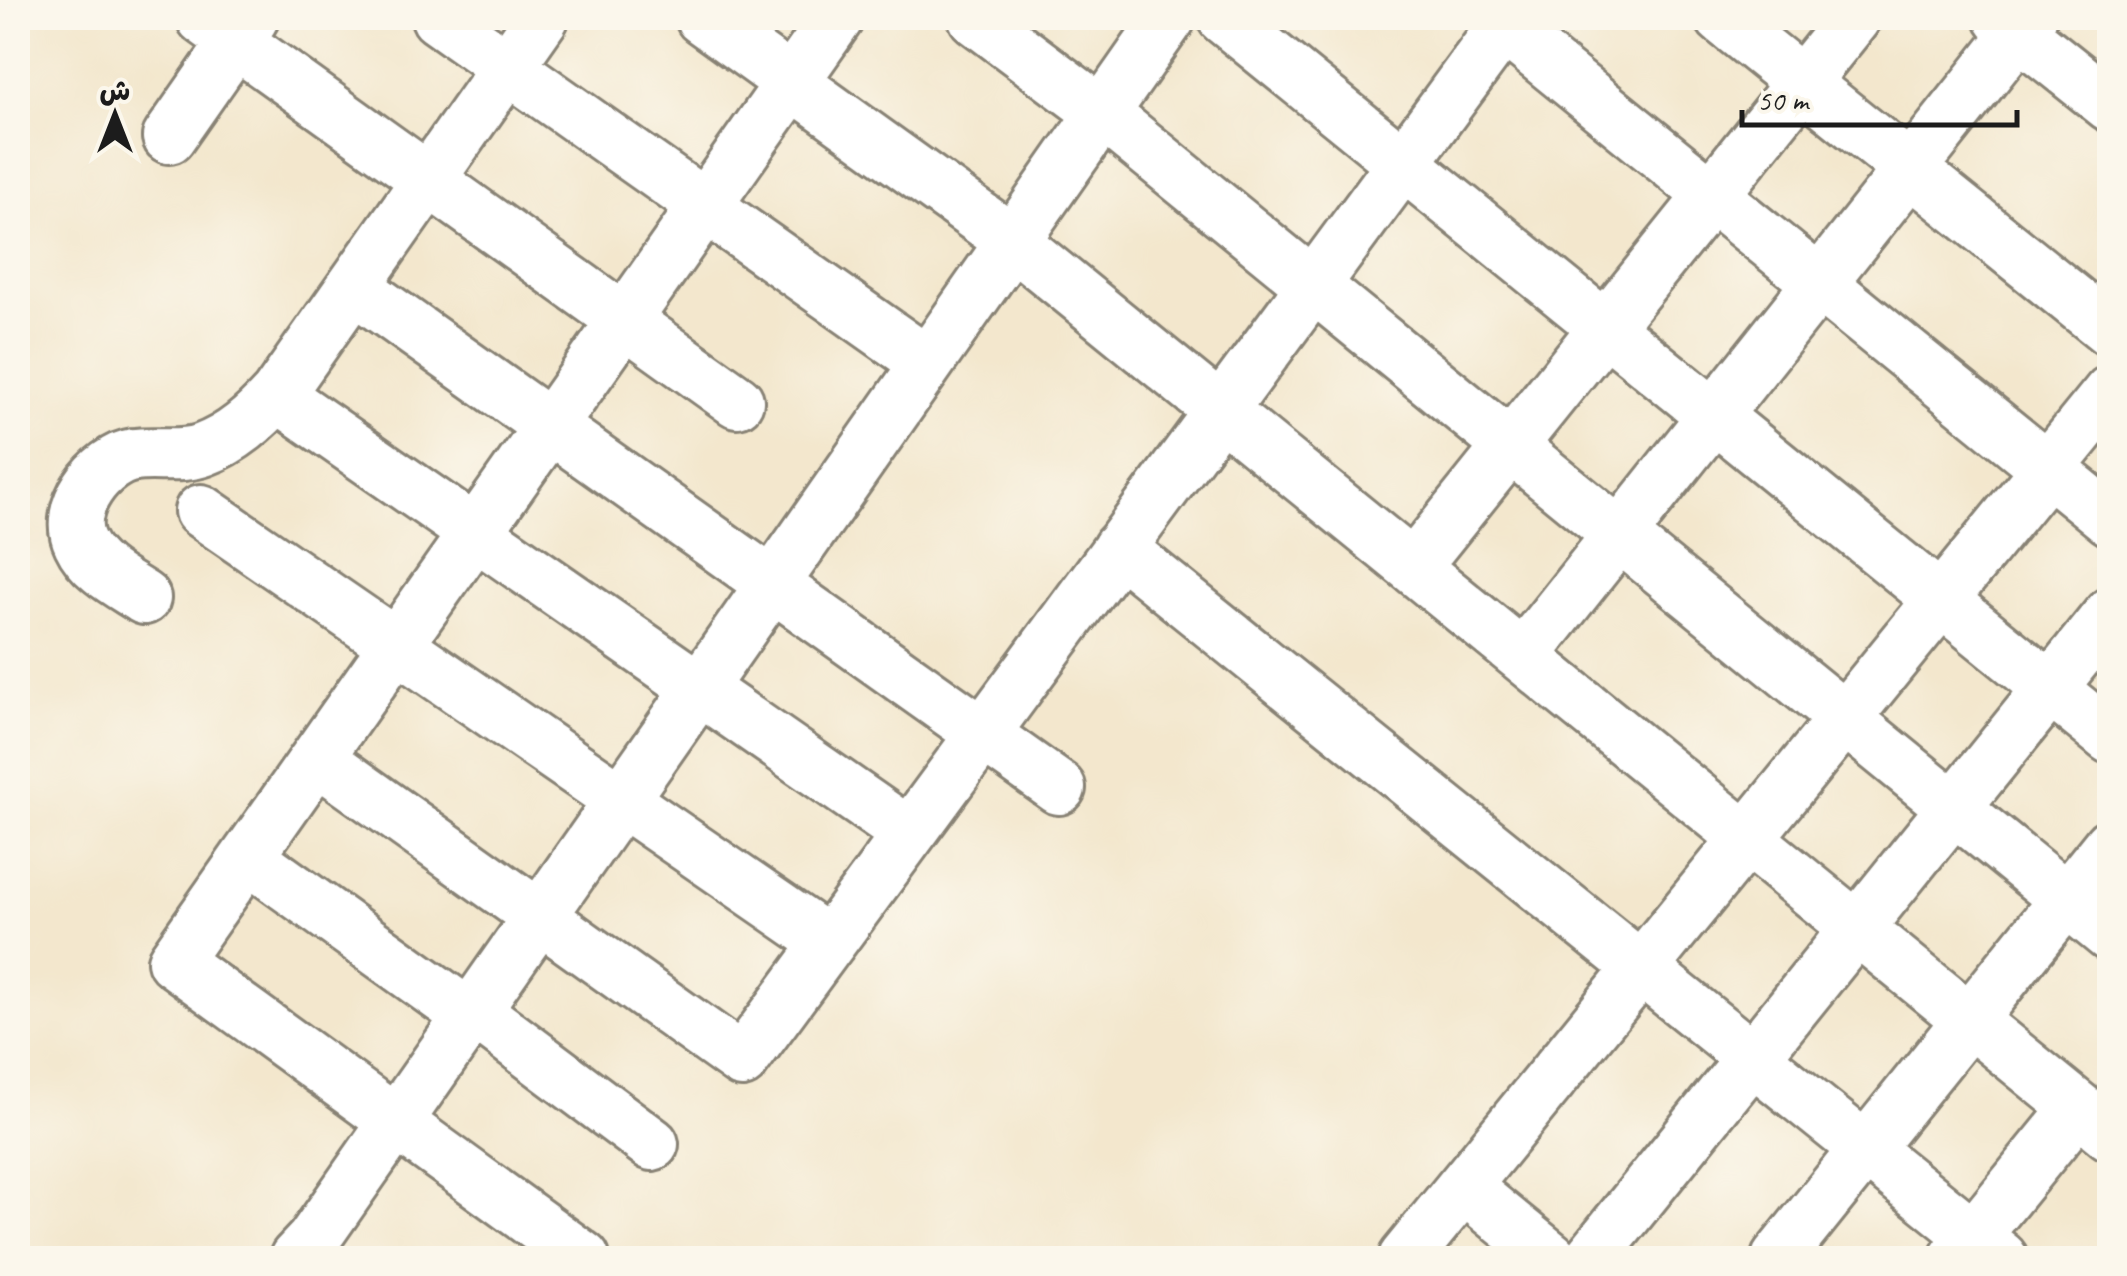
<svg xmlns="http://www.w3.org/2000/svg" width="2127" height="1276" viewBox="0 0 2127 1276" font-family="Caveat,'Playpen Sans Arabic',sans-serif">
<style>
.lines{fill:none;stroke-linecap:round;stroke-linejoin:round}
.minor-casing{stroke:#888274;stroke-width:58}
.minor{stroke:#fff;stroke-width:52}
</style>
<rect width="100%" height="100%" fill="#fbf7ec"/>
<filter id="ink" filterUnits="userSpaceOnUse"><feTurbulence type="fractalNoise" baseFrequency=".01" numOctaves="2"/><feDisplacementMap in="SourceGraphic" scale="20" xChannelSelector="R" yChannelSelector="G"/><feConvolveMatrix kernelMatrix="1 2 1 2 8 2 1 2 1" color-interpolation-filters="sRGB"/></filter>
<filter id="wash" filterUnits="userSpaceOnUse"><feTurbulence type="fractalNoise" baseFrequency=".0048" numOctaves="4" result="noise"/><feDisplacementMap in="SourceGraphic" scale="40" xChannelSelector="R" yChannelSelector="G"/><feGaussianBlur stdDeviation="2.25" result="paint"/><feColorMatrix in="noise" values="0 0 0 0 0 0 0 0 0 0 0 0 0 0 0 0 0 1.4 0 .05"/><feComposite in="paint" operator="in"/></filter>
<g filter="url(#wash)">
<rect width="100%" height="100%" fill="#f3e7cd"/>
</g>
<g filter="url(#ink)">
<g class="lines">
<!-- minor casing -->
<g class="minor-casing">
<path id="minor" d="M203,18L737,401
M438,18L927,363
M702,18L1012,241L2110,1134
M975,18L1102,113L2110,935
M1224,18L2110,737
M1493,18L2110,519
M1722,18L2110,330
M2001,18L2110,105
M169,137L252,18
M354,287L1059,788
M277,395L909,834
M201,511L829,943
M1119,548L2001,1258
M1413,567L1854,18
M144,598C121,583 92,569 80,543C63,509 100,460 134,455C156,452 182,458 203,450C233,439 256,418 277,395L542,18
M1523,656L2030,18
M317,758L742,1061L1510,18
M248,857L468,1015L473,1010L652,1144
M1464,1187L1551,1258
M296,1258L313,1240L1169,18
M583,1258L174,961L837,18
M1405,1258L2110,392
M1591,1258L2110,614
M1778,1258L2110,845
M1956,1258L2078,1108"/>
</g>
<!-- minor -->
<use href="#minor" class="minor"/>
</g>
</g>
<!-- margin -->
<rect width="2127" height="1276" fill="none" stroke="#fbf7ec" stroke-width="60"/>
<!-- north arrow -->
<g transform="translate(115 115)" stroke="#fbf7ec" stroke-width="8" paint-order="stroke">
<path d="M0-8L18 38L0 25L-18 38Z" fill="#1c1c1c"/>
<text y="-15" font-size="28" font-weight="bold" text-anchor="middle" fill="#1c1c1c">ش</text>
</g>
<!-- scale -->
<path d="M1742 110v15h275v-15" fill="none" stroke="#1c1c1c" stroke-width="5"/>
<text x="1757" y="110" font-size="30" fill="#1c1c1c" stroke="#fbf7ec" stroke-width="8" paint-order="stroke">50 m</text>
</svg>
